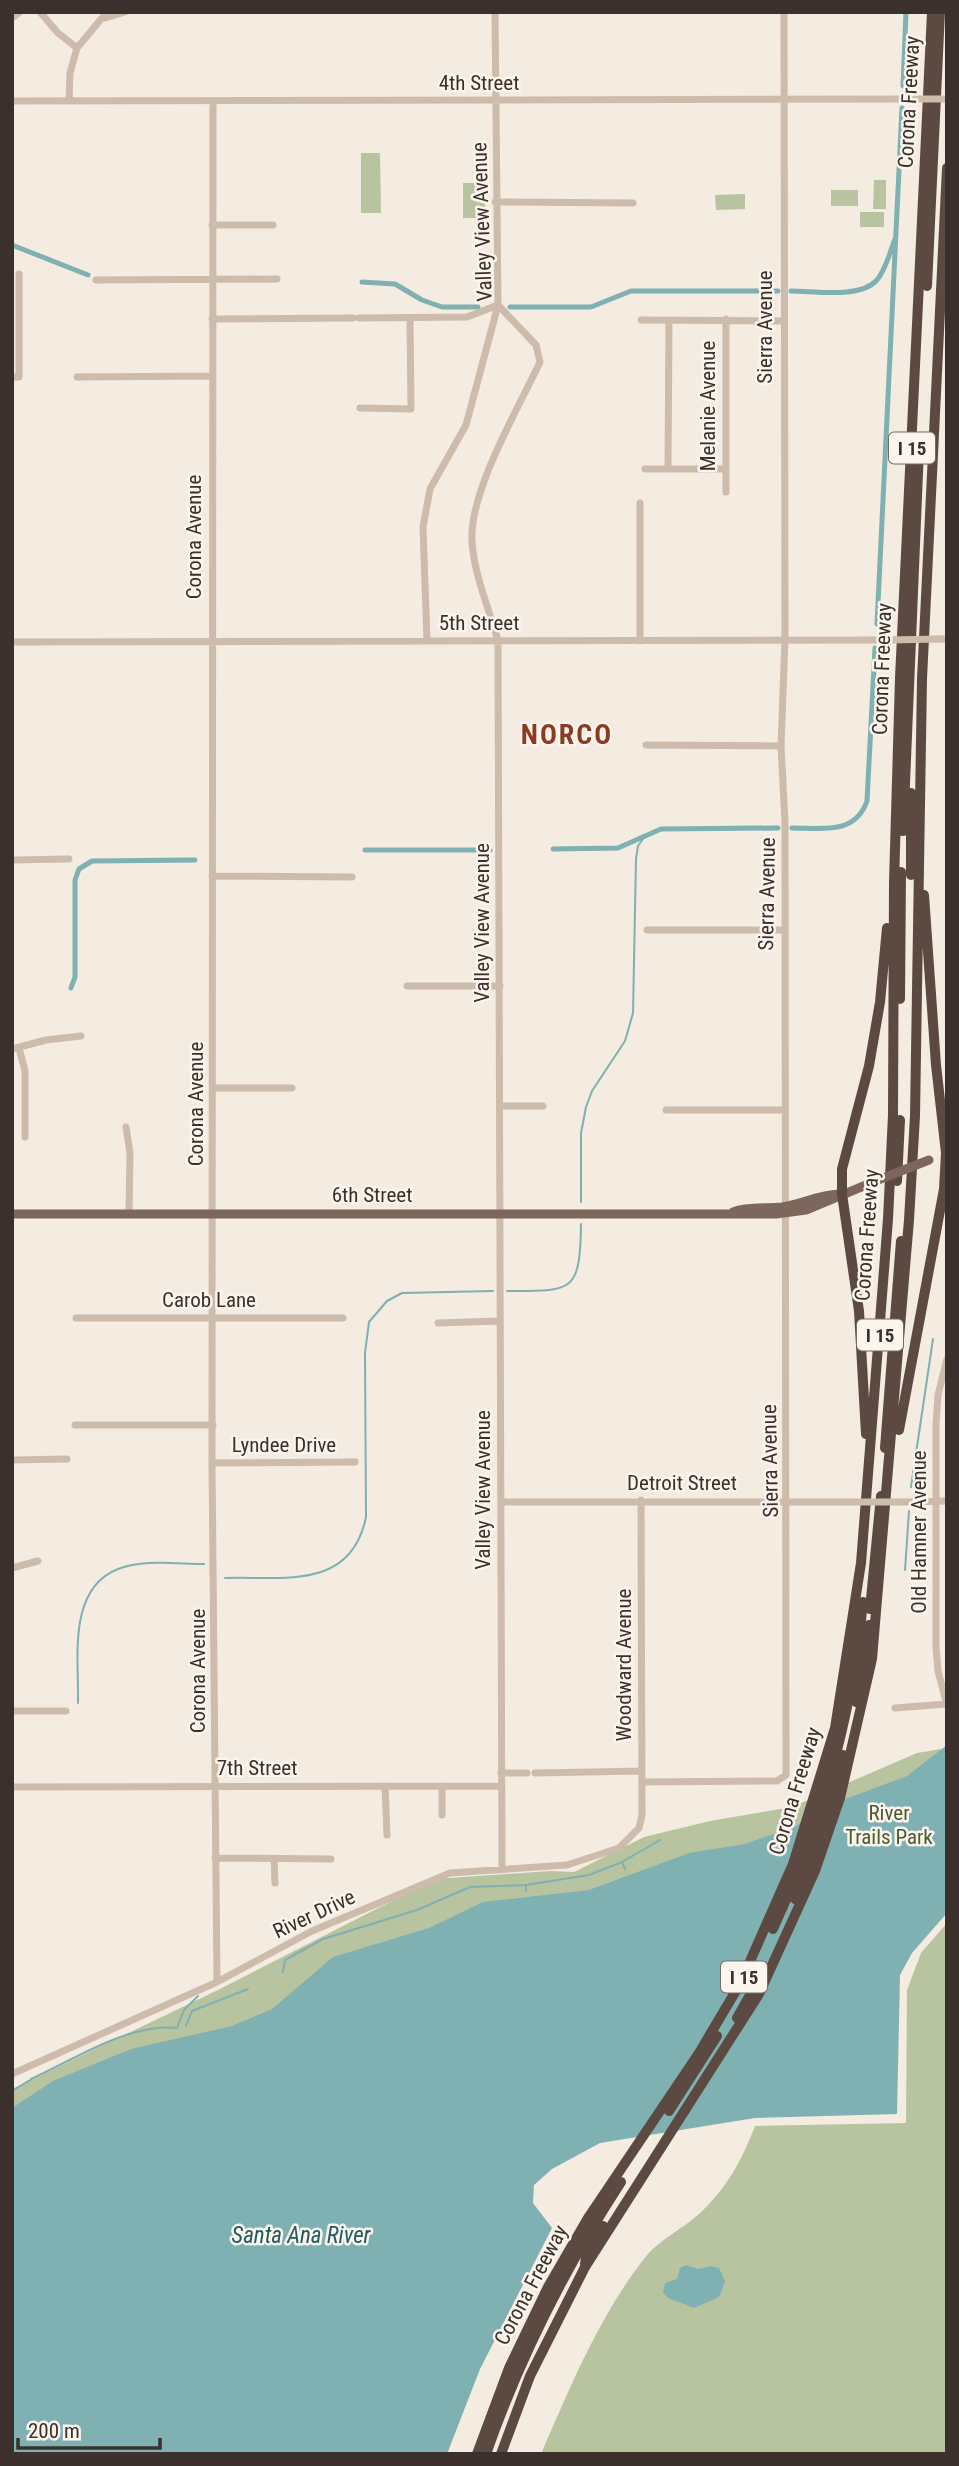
<svg xmlns="http://www.w3.org/2000/svg" width="959" height="2466" viewBox="0 0 959 2466" font-family="'Roboto Condensed',sans-serif">
<style>
.green{fill:#b8c4a0}
.water{fill:#7fb0b2}
.lines{fill:none;stroke-linecap:round;stroke-linejoin:round}
.stream{stroke:#7fb0b2;stroke-width:2}
.canal{stroke:#7fb0b2;stroke-width:5}
.minor{stroke:#cdbbac;stroke-width:7}
.major{stroke:#7d675c;stroke-width:9}
.highway{stroke:#5c4a42;stroke-width:10}
.minor-bridge{stroke:#cdbbac;stroke-width:7}
.major-bridge{stroke:#7d675c;stroke-width:9}
.labels{text-anchor:middle;stroke-width:5;stroke-linejoin:round;paint-order:stroke}
.shield{fill:#fbf5ee;stroke:#756b66;stroke-width:2}
.shield-label{font-size:19px;font-weight:bold;fill:#3b302b}
.street-label{font-size:21px;fill:#3b302b;stroke:#fbf5ee}
.park-label{font-size:21px;fill:#4a5a2e;stroke:#fbf5ee}
.water-label{font-size:23px;font-style:italic;fill:#1f5a5e;stroke:#fbf5ee}
.district-label{font-size:28px;font-weight:bold;letter-spacing:2px;fill:#8c3b22;stroke:#fbf5ee}
</style>
<rect width="100%" height="100%" fill="#f4ebe1"/>
<!-- green -->
<path class="green" d="M361,153H380L381,213H361Z
M874,180H886V209H873Z
M463,183H485V218H463Z
M831,190H858V206H831Z
M745,194V209L716,210L715,195Z
M860,212H884V227H860Z
M947,1748V1875L12,2343V2089L222,1988L435,1879L550,1871L574,1872L644,1837L710,1821L792,1807L917,1753Z
M947,1923V2454H541C571,2385 600,2314 647,2255C661,2239 682,2229 698,2215C727,2188 741,2162 755,2126L906,2123L907,1990L921,1953Z"/>
<!-- water -->
<path class="water" d="M947,1745V1913L912,1953L900,1975L897,2114L755,2118L600,2143L552,2169L534,2185L533,2203L552,2228L480,2369L447,2454H12V2108L53,2081L131,2049L232,2026L272,2009L333,1957L429,1928L483,1902L589,1890L689,1853L745,1844L796,1826L824,1807L907,1776Z
M686,2265L698,2269L710,2266L719,2268L725,2281L719,2297L694,2308L668,2298L663,2292L665,2283L677,2279L680,2268Z"/>
<g class="lines">
<!-- stream -->
<path class="stream" d="M947,651V908
M947,1046V1045
M581,1202V1133L586,1107L592,1091L625,1041L633,1013L636,859L638,846L645,836
M507,1291C573,1291 580,1293 581,1224
M911,1487L933,1339
M905,1570L909,1511
M225,1578C283,1576 351,1591 366,1517L365,1353L369,1322L387,1301L402,1293L493,1291
M78,1703C79,1659 67,1589 118,1569C143,1559 178,1564 204,1564
M625,1869L622,1862L660,1840
M526,1885L589,1875L622,1862
M283,1972L285,1960L323,1939L417,1910L470,1887L526,1885V1891
M186,2026L192,2011L248,1989
M31,2079C73,2060 131,2022 177,2028L184,2010L198,1996
M12,2091L30,2080"/>
<!-- canal -->
<path class="canal" d="M903,86L906,12
M12,245L88,275
M362,282L395,284L422,300L442,307H478
M791,291C815,291 860,299 877,280C886,269 890,252 895,239
M510,307H591L631,291H778
M877,624L902,108
M792,828C823,828 855,835 867,801L875,648
M553,849L618,848L661,829L778,828
M365,850H490
M71,988L75,977V880L79,869L92,861L195,860"/>
<!-- minor -->
<path class="minor" d="M40,12L58,33L77,48
M495,12L498,305L536,345L540,362C518,409 469,492 472,541C474,575 489,609 498,640L502,1868
M12,18L20,12
M105,18L125,12
M12,101L914,99
M69,101L70,73L77,48L107,12
M213,102L212,1463L217,1982
M495,202L633,203
M212,225H273
M96,280L277,279
M359,318L467,317L498,305
M212,319L353,318
M641,320L783,321
M12,377H19V274
M77,377L212,376
M360,408L411,409L410,318
M668,468L669,320
M645,469H724
M726,492V319
M640,503V641
M939,639H947
M427,641L423,527L430,489L466,425L498,305
M12,642L889,640
M646,745L781,746
M12,860L69,859
M212,876L352,877
M647,930H783
M407,986H500
M19,1048L25,1071V1137
M12,1049L46,1040L81,1036
M214,1088H292
M500,1106H543
M666,1110H784
M126,1127L130,1153L129,1213
M76,1318H343
M438,1323L500,1321
M947,1359L938,1395L936,1424V1647L938,1671L947,1705
M75,1425H213
M12,1460L67,1459
M212,1463L355,1462
M501,1502H849
M903,1502L947,1501
M12,1568L38,1561
M895,1708L946,1704
M12,1711H66
M501,1773H527
M535,1773L642,1771
M643,1782L777,1781L786,1775L785,822L781,746L785,639L784,12
M385,1786L387,1835
M442,1786V1815
M12,1787L501,1786
M215,1858L331,1859
M274,1859L275,1883
M12,2074L217,1982L312,1931L450,1873L567,1865L619,1848L639,1828L642,1815L641,1500"/>
<!-- major -->
<path class="major" d="M733,1212C748,1206 765,1209 782,1207C802,1204 820,1194 841,1194
M12,1214H776L806,1210L878,1180"/>
<!-- highway -->
<path class="highway" d="M927,286L940,12
M903,831L919,449
M911,875V793
M900,999L901,872
M897,1181L900,1120
M899,1430L944,1189L946,1153L936,1065L924,895
M866,1434L859,1311L842,1194V1169L869,1066L880,1002L887,928
M885,1448L901,1241
M870,1609L881,1496
M856,1702L869,1625
M795,1899L825,1820L843,1755
M773,1929C821,1826 852,1714 863,1602
M737,2018L762,1974
M669,2111L717,2036
M585,2264L587,2251L603,2226
M477,2454L509,2368L548,2287L588,2218L699,2053L740,1984L793,1864L835,1728L861,1563L888,1219L893,1115L894,883L900,678L932,12
M486,2454C520,2357 565,2268 621,2182
M501,2454L530,2376L585,2267L759,1994L815,1871L840,1798L872,1659L909,1220L915,1116L922,679L947,168"/>
<!-- minor-bridge -->
<path class="minor-bridge" d="M914,99H947
M889,640L939,639
M849,1502H903"/>
<!-- major-bridge -->
<path class="major-bridge" d="M878,1180L929,1160"/>
</g>
<g class="labels">
<!-- shield labels -->
<g class="shield">
<rect x="889" y="432.5" width="46" height="31" rx="5"/>
<rect x="857" y="1319.5" width="46" height="31" rx="5"/>
<rect x="721" y="1961.5" width="46" height="31" rx="5"/>
</g>
<g class="shield-label">
<text x="912" y="455">I 15</text>
<text x="880" y="1342">I 15</text>
<text x="744" y="1984">I 15</text>
</g>
<!-- street labels -->
<g class="street-label">
<text x="479" y="90">4th Street</text>
<text transform="translate(909 102) rotate(-87)" y="7">Corona Freeway</text>
<text transform="translate(482 222) rotate(-92)" y="7">Valley View Avenue</text>
<text transform="translate(765 327) rotate(-90)" y="7">Sierra Avenue</text>
<text transform="translate(708 406) rotate(-90)" y="7">Melanie Avenue</text>
<text transform="translate(194 537) rotate(-90)" y="7">Corona Avenue</text>
<text x="479" y="630">5th Street</text>
<text transform="translate(882 669) rotate(-88)" y="7">Corona Freeway</text>
<text transform="translate(767 894) rotate(-89)" y="7">Sierra Avenue</text>
<text transform="translate(482 923) rotate(-90)" y="7">Valley View Avenue</text>
<text transform="translate(196 1104) rotate(-90)" y="7">Corona Avenue</text>
<text x="372" y="1202">6th Street</text>
<text transform="translate(867 1235) rotate(-86)" y="7">Corona Freeway</text>
<text x="209" y="1307">Carob Lane</text>
<text x="284" y="1452">Lyndee Drive</text>
<text transform="translate(770 1461) rotate(-91)" y="7">Sierra Avenue</text>
<text x="682" y="1490">Detroit Street</text>
<text transform="translate(483 1490) rotate(-90)" y="7">Valley View Avenue</text>
<text transform="translate(919 1532) rotate(-90)" y="7">Old Hamner Avenue</text>
<text transform="translate(624 1665) rotate(-90)" y="7">Woodward Avenue</text>
<text transform="translate(198 1671) rotate(-90)" y="7">Corona Avenue</text>
<text x="257" y="1775">7th Street</text>
<text transform="translate(795 1791) rotate(-73)" y="7">Corona Freeway</text>
<text transform="translate(314 1914) rotate(-25)" y="7">River Drive</text>
<text transform="translate(531 2285) rotate(-62)" y="7">Corona Freeway</text>
</g>
<!-- park labels -->
<g class="park-label">
<text x="889" y="1820">River<tspan x="889" dy="24">Trails Park</tspan></text>
</g>
<!-- water labels -->
<g class="water-label">
<text x="301" y="2243">Santa Ana River</text>
</g>
<!-- district labels -->
<g class="district-label">
<text x="567" y="744">NORCO</text>
</g>
</g>
<!-- border -->
<rect width="959" height="2466" fill="none" stroke="#3b302b" stroke-width="28"/>
<!-- scale -->
<path d="M18 2438v10h142v-10" fill="none" stroke="#3b302b" stroke-width="3.5"/>
<text x="28" y="2438" font-size="21" fill="#3b302b" stroke="#fbf5ee" stroke-width="5" paint-order="stroke">200 m</text>
</svg>
